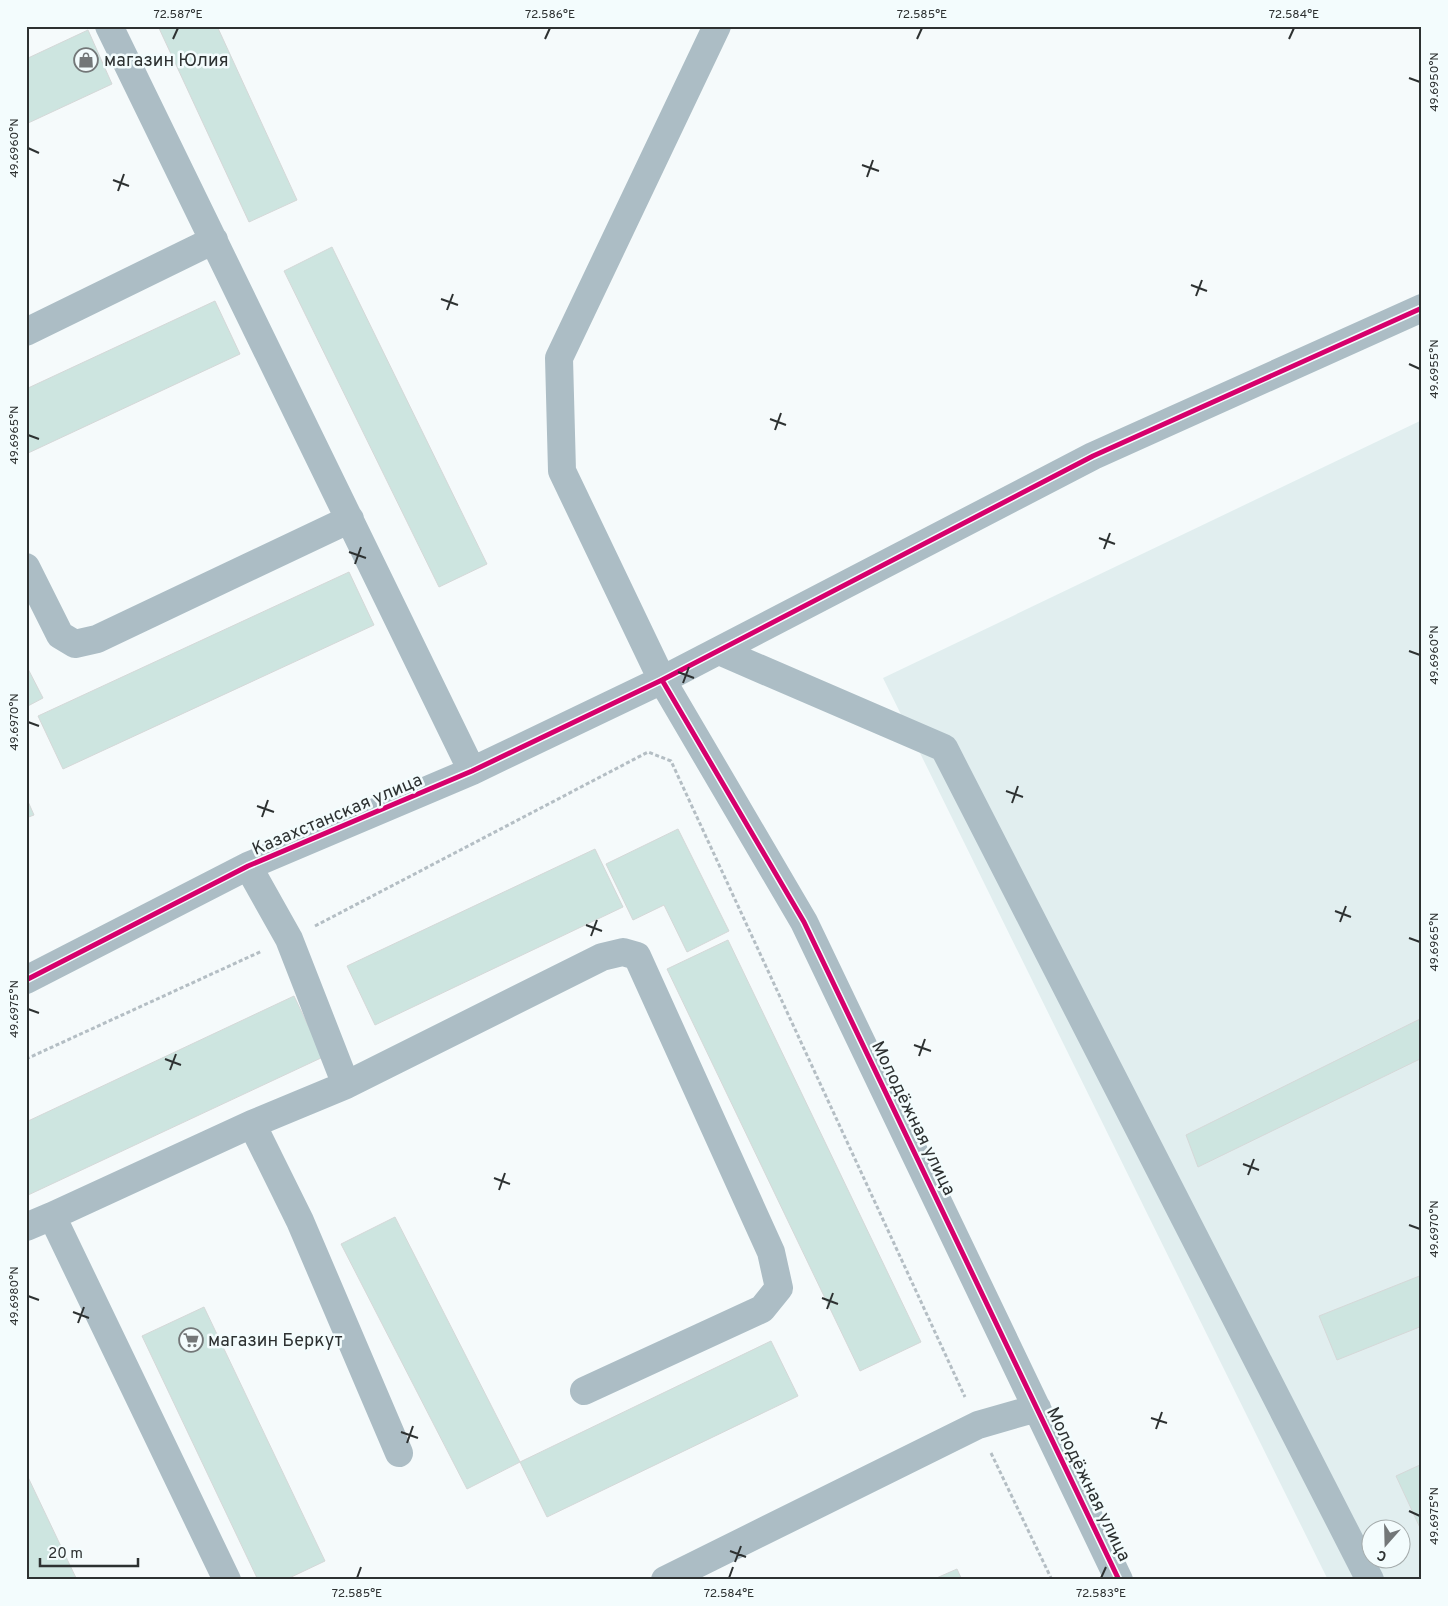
<svg xmlns="http://www.w3.org/2000/svg" width="1448" height="1606" viewBox="0 0 1448 1606" font-family="Overpass,sans-serif">
<style>
.built{fill:#e1eeef;fill-rule:evenodd}
.building{fill:#cde5e0;stroke:#d5d8d8}
.lines{fill:none;stroke-linecap:round;stroke-linejoin:round}
.path{stroke:#b4bec4;stroke-width:3;stroke-dasharray:4 2.5;stroke-linecap:butt}
.minor{stroke:#acbdc5;stroke-width:28}
.cycleway-casing{stroke:#f3fcfd;stroke-width:8}
.cycleway{stroke:#d6006c;stroke-width:5}
.ticks{fill:none;stroke:#2d3131;stroke-width:2}
.labels{text-anchor:middle;stroke-width:5;stroke-linejoin:round;paint-order:stroke}
.poi-label{font-size:18px;fill:#2d3131;stroke:#f3fcfd;text-anchor:start}
.street-label{font-size:18px;fill:#2d3131;stroke:#f3fcfd}
.neatline{fill:none;stroke:#2d3131;stroke-width:2}
.ticks-label{font-size:12px;text-anchor:middle;fill:#2d3131}
</style>
<rect width="100%" height="100%" fill="#f5fafb"/>
<!-- built -->
<path class="built" d="M1422,420V1580H1328L883,678ZM1370,1528H1400V1558H1370Z"/>
<!-- building -->
<path class="building" d="M158,26H217L297,200L249,222Z
M88,30L112,84L26,124V59Z
M332,247L487,564L439,587L284,271Z
M215,301L240,354L26,454V389Z
M349,572L374,625L63,769L38,716Z
M26,665L43,698L26,707Z
M26,797L34,815L26,818Z
M678,829L729,931L687,952L664,905L633,920L606,864Z
M595,849L623,907L375,1025L347,966Z
M728,940L921,1342L860,1371L667,969Z
M294,996L323,1057L26,1196V1122Z
M1422,1018V1058L1198,1167L1186,1135Z
M395,1217L520,1462L467,1489L341,1244Z
M1422,1275V1326L1337,1360L1319,1316Z
M204,1307L325,1561L285,1580H258L142,1336Z
M771,1341L798,1396L547,1517L520,1462Z
M1422,1464V1532L1396,1476Z
M26,1473L77,1580H26Z
M957,1569L962,1580H932Z"/>
<g class="lines">
<!-- path -->
<path class="path" d="M315,926L648,752L671,761L965,1397
M26,1059L262,951
M991,1453L1052,1580"/>
<!-- minor -->
<path class="minor" d="M109,26L472,771
M717,26L559,358L562,471L662,680L804,922L1119,1580
M26,332L214,240
M26,567L60,635L75,644L97,639L350,519
M719,651L944,748L1370,1580
M26,980L248,866L472,771L662,680L1093,456L1422,308
M346,1085L602,957L623,952L637,956L771,1252L779,1288L762,1309L584,1391
M252,1124L300,1221L399,1453
M26,1227L52,1216
M227,1580L52,1216L252,1124L346,1085L289,939L248,866
M665,1580L978,1425L1037,1408"/>
<!-- cycleway casing -->
<g class="cycleway-casing">
<path id="cycleway" d="M662,680L804,922L1119,1580
M26,980L248,866L472,771L662,680L1093,456L1422,308"/>
</g>
<!-- cycleway -->
<use href="#cycleway" class="cycleway"/>
</g>
<!-- ticks -->
<path class="ticks" d="M173,39L178,28M545,39L550,28M917,39L922,28M1289,39L1294,28M1409,78L1420,82M28,148L39,153M862,165L879,171M867,177L873,160M113,180L129,186M118,191L124,174M1191,285L1207,291M1196,296L1202,280M441,299L458,305M447,310L453,294M1409,364L1420,369M770,419L786,425M775,430L781,413M28,435L39,439M1099,538L1115,544M1104,549L1110,533M349,552L366,558M355,564L361,547M1409,651L1420,655M678,672L694,678M683,683L689,667M28,722L39,726M1006,791L1023,797M1012,803L1018,786M257,806L274,812M262,817L268,800M1335,911L1351,917M1340,922L1346,906M586,925L602,931M591,936L597,920M1409,938L1420,942M28,1009L39,1013M914,1045L931,1051M919,1056L925,1039M165,1059L181,1065M170,1070L176,1054M1243,1164L1259,1170M1248,1175L1254,1159M494,1178L510,1184M499,1190L505,1173M1409,1225L1420,1229M28,1296L39,1300M822,1298L838,1304M827,1309L833,1293M73,1312L89,1318M78,1323L84,1307M1151,1418L1167,1423M1156,1429L1162,1412M401,1432L418,1438M407,1443L413,1426M1409,1511L1420,1516M730,1551L746,1557M735,1562L741,1546M357,1578L361,1567M729,1578L733,1567M1101,1578L1106,1567"/>
<!-- icons -->
<defs>
<g id="shop-ring" transform="scale(1.25)"><circle r="9.5" fill="#f3fcfd" stroke="#737778" stroke-width="1.5"/><path d="M-5-2.5h2.3a2.7 3.5 0 0 1 5.4 0H5L5.5 6h-11ZM-1.5-2.5h3a1.5 2.3 0 0 0-3 0Z" fill="#737778"/></g>
<g id="supermarket-ring" transform="scale(1.25)"><circle r="9.5" fill="#f3fcfd" stroke="#737778" stroke-width="1.5"/><path d="M-6-5.5h2.5l.6 2H6L4.5 2H-2.5L-4.4-4H-6ZM-1.5 3.2a1.3 1.3 0 1 0 .1 0ZM3 3.2a1.3 1.3 0 1 0 .1 0Z" fill="#737778"/></g>
</defs>
<g fill-rule="evenodd">
<use href="#shop-ring" x="86" y="60"/>
<use href="#supermarket-ring" x="191" y="1340"/>
</g>
<g class="labels">
<!-- poi labels -->
<g class="poi-label">
<text x="104" y="66">магазин Юлия</text>
<text x="208" y="1346">магазин Беркут</text>
</g>
<!-- street labels -->
<g class="street-label">
<text transform="translate(337 814) rotate(-23)" y="6">Казахстанская улица</text>
<text transform="translate(914 1118) rotate(64)" y="6">Молодёжная улица</text>
<text transform="translate(1089 1484) rotate(64)" y="6">Молодёжная улица</text>
</g>
</g>
<!-- border -->
<rect width="1448" height="1606" fill="none" stroke="#f3fcfd" stroke-width="55"/>
<!-- north arrow -->
<g transform="translate(1386 1544) rotate(200)"><circle r="24" fill="#f3fcfd" stroke="#a4abab"/>
<path d="M0-4L9 19L0 12L-9 19Z" fill="#737778"/>
<text y="-8" font-size="14" font-weight="bold" text-anchor="middle" fill="#2d3131">С</text>
</g>
<!-- scale -->
<path d="M40 1558v8h98v-8" fill="none" stroke="#2d3131" stroke-width="2.5"/>
<text x="48" y="1558" font-size="15" fill="#2d3131" stroke="#f3fcfd" stroke-width="4" paint-order="stroke">20 m</text>
<rect x="28" y="28" width="1392" height="1550" class="neatline"/>
<g class="ticks-label">
<text x="178" y="18">72.587°E</text>
<text x="550" y="18">72.586°E</text>
<text x="922" y="18">72.585°E</text>
<text x="1294" y="18">72.584°E</text>
<text transform="translate(1434 82) rotate(-90)" y="4">49.6950°N</text>
<text transform="translate(14 148) rotate(-90)" y="4">49.6960°N</text>
<text transform="translate(1434 369) rotate(-90)" y="4">49.6955°N</text>
<text transform="translate(14 435) rotate(-90)" y="4">49.6965°N</text>
<text transform="translate(1434 655) rotate(-90)" y="4">49.6960°N</text>
<text transform="translate(14 722) rotate(-90)" y="4">49.6970°N</text>
<text transform="translate(1434 942) rotate(-90)" y="4">49.6965°N</text>
<text transform="translate(14 1009) rotate(-90)" y="4">49.6975°N</text>
<text transform="translate(1434 1229) rotate(-90)" y="4">49.6970°N</text>
<text transform="translate(14 1296) rotate(-90)" y="4">49.6980°N</text>
<text transform="translate(1434 1516) rotate(-90)" y="4">49.6975°N</text>
<text x="357" y="1597">72.585°E</text>
<text x="729" y="1597">72.584°E</text>
<text x="1101" y="1597">72.583°E</text>
</g>
</svg>
